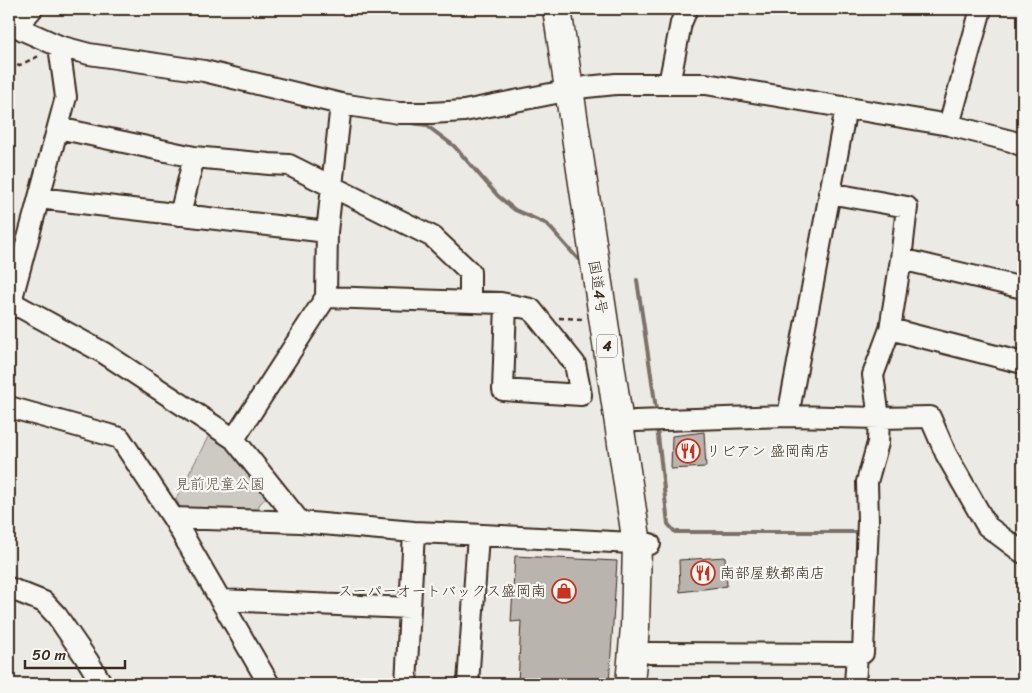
<svg xmlns="http://www.w3.org/2000/svg" width="1032" height="693" viewBox="0 0 1032 693" font-family="Sriracha,'Klee One',sans-serif">
<style>
.green{fill:#cdcac4;stroke:#847a71}
.lines{fill:none;stroke-linecap:round;stroke-linejoin:round}
.stream{stroke:#7c7167;stroke-width:4}
.building{fill:#bab4ae;stroke:#3b2a1e}
.minor-casing{stroke:#3b2a1e;stroke-width:24}
.highway-casing{stroke:#3b2a1e;stroke-width:31}
.path{stroke:#3b2a1e;stroke-width:2.5;stroke-dasharray:5 4;stroke-linecap:butt}
.minor{stroke:#f6f6f2;stroke-width:20}
.highway{stroke:#f6f6f2;stroke-width:28}
.labels{text-anchor:middle;stroke-width:4.5;stroke-linejoin:round;paint-order:stroke}
.shield{fill:#f6f6f2;stroke:#73675e;stroke-width:1}
.shield-label{font-size:14px;font-weight:bold;fill:#3b2a1e}
.street-label{font-size:15px;fill:#3b2a1e;stroke:#f6f6f2}
.poi-label{font-size:15px;fill:#3b2a1e;stroke:#f6f6f2;text-anchor:start}
.park-label{font-size:15px;fill:#605248;stroke:#f6f6f2}
</style>
<rect width="100%" height="100%" fill="#ebeae5"/>
<filter id="ink" filterUnits="userSpaceOnUse"><feTurbulence type="fractalNoise" baseFrequency=".02" numOctaves="2"/><feDisplacementMap in="SourceGraphic" scale="10" xChannelSelector="R" yChannelSelector="G"/><feConvolveMatrix kernelMatrix="1 2 1 2 8 2 1 2 1" color-interpolation-filters="sRGB"/></filter>
<g filter="url(#ink)">
<!-- green -->
<path class="green" d="M209,435L230,445L269,494L259,505L258,517L183,513L176,499Z"/>
<g class="lines">
<!-- stream -->
<path class="stream" d="M411,123L426,125L454,146L498,196L515,210L547,224L578,259
M637,280L656,409
M657,427L668,524L675,532H862"/>
</g>
<!-- building -->
<path class="building" d="M704,432L706,467L671,469L672,436Z
M515,556L617,561L609,684H518L521,621L511,622Z
M725,557L727,586L680,592L679,560Z"/>
<g class="lines">
<!-- minor casing -->
<g class="minor-casing">
<path id="minor" d="M9,22L23,30L59,46L89,54L204,71L341,104L399,113H431L464,111L586,87L616,84H706L949,125L1011,141L1023,146
M17,27L32,9
M669,84L681,23L687,9
M949,125L981,9
M58,128L194,157L269,164L289,165L433,237L470,272V302
M829,193L907,207L901,259L890,329L873,375L879,418L878,443L867,482L868,521L863,653L857,654
M39,198L327,232
M180,215L194,157
M901,259L1023,288
M326,297L501,303L531,309L575,364L581,395L503,390L506,304
M11,302L104,353L234,439L300,522
M9,309L66,97L59,46
M890,329L1023,363
M9,407L120,438L173,518L269,684
M788,416L846,108
M635,421L788,416L879,418L930,417L946,454L987,526L1023,553
M234,439L326,297L327,232L341,104
M173,518L300,522L414,532L464,534L650,544
M9,588L44,602L57,616L88,661L102,684
M220,600L410,608
M649,653L857,654L855,684
M406,684L414,532
M468,684L478,535"/>
</g>
<!-- highway casing -->
<g class="highway-casing">
<path id="highway" d="M557,9L637,544L635,627L630,684"/>
</g>
<!-- path -->
<path class="path" d="M9,70L41,55
M559,318L584,319"/>
<!-- minor -->
<use href="#minor" class="minor"/>
<!-- highway -->
<use href="#highway" class="highway"/>
</g>
</g>
<!-- icons -->
<defs>
<g id="restaurant-ring" transform="scale(1.25)"><circle r="9.5" fill="#f6f6f2" stroke="#c8321e" stroke-width="1.5"/><path d="M-5-6h1v4h1v-4h1v4h1v-4h1v5L-1.5 .5V6h-2V.5L-5-1ZM5-6V6H3V1.5H1.5Q1.5-4 5-6Z" fill="#c8321e"/></g>
<g id="shop-ring" transform="scale(1.25)"><circle r="9.5" fill="#f6f6f2" stroke="#c8321e" stroke-width="1.5"/><path d="M-5-2.5h2.3a2.7 3.5 0 0 1 5.4 0H5L5.5 6h-11ZM-1.5-2.5h3a1.5 2.3 0 0 0-3 0Z" fill="#c8321e"/></g>
</defs>
<g fill-rule="evenodd">
<use href="#restaurant-ring" x="688" y="451"/>
<use href="#restaurant-ring" x="703" y="573"/>
<use href="#shop-ring" x="564" y="591"/>
</g>
<g class="labels">
<!-- shield labels -->
<rect class="shield" x="597" y="334.5" width="20" height="23" rx="4"/>
<g class="shield-label">
<text x="607" y="351">4</text>
</g>
<!-- street labels -->
<g class="street-label">
<text transform="translate(598 287) rotate(81)" y="5">国道4号</text>
</g>
<!-- poi labels -->
<g class="poi-label">
<text x="706" y="456">リビアン 盛岡南店</text>
<text x="720" y="578">南部屋敷都南店</text>
<text x="546" y="596" text-anchor="end">スーパーオートバックス盛岡南</text>
</g>
<!-- park labels -->
<g class="park-label">
<text x="220" y="489">見前児童公園</text>
</g>
</g>
<!-- margin -->
<rect width="1032" height="693" fill="none" stroke="#f6f6f2" stroke-width="30"/>
<rect x="15" y="15" width="1002" height="663" fill="none" stroke="#3b2a1e" stroke-width="2" filter="url(#ink)"/>
<!-- scale -->
<path d="M25 660v8h100v-8" fill="none" stroke="#3b2a1e" stroke-width="2.5"/>
<text x="32" y="660" font-size="15" fill="#3b2a1e" stroke="#f6f6f2" stroke-width="4" paint-order="stroke">50 m</text>
</svg>
